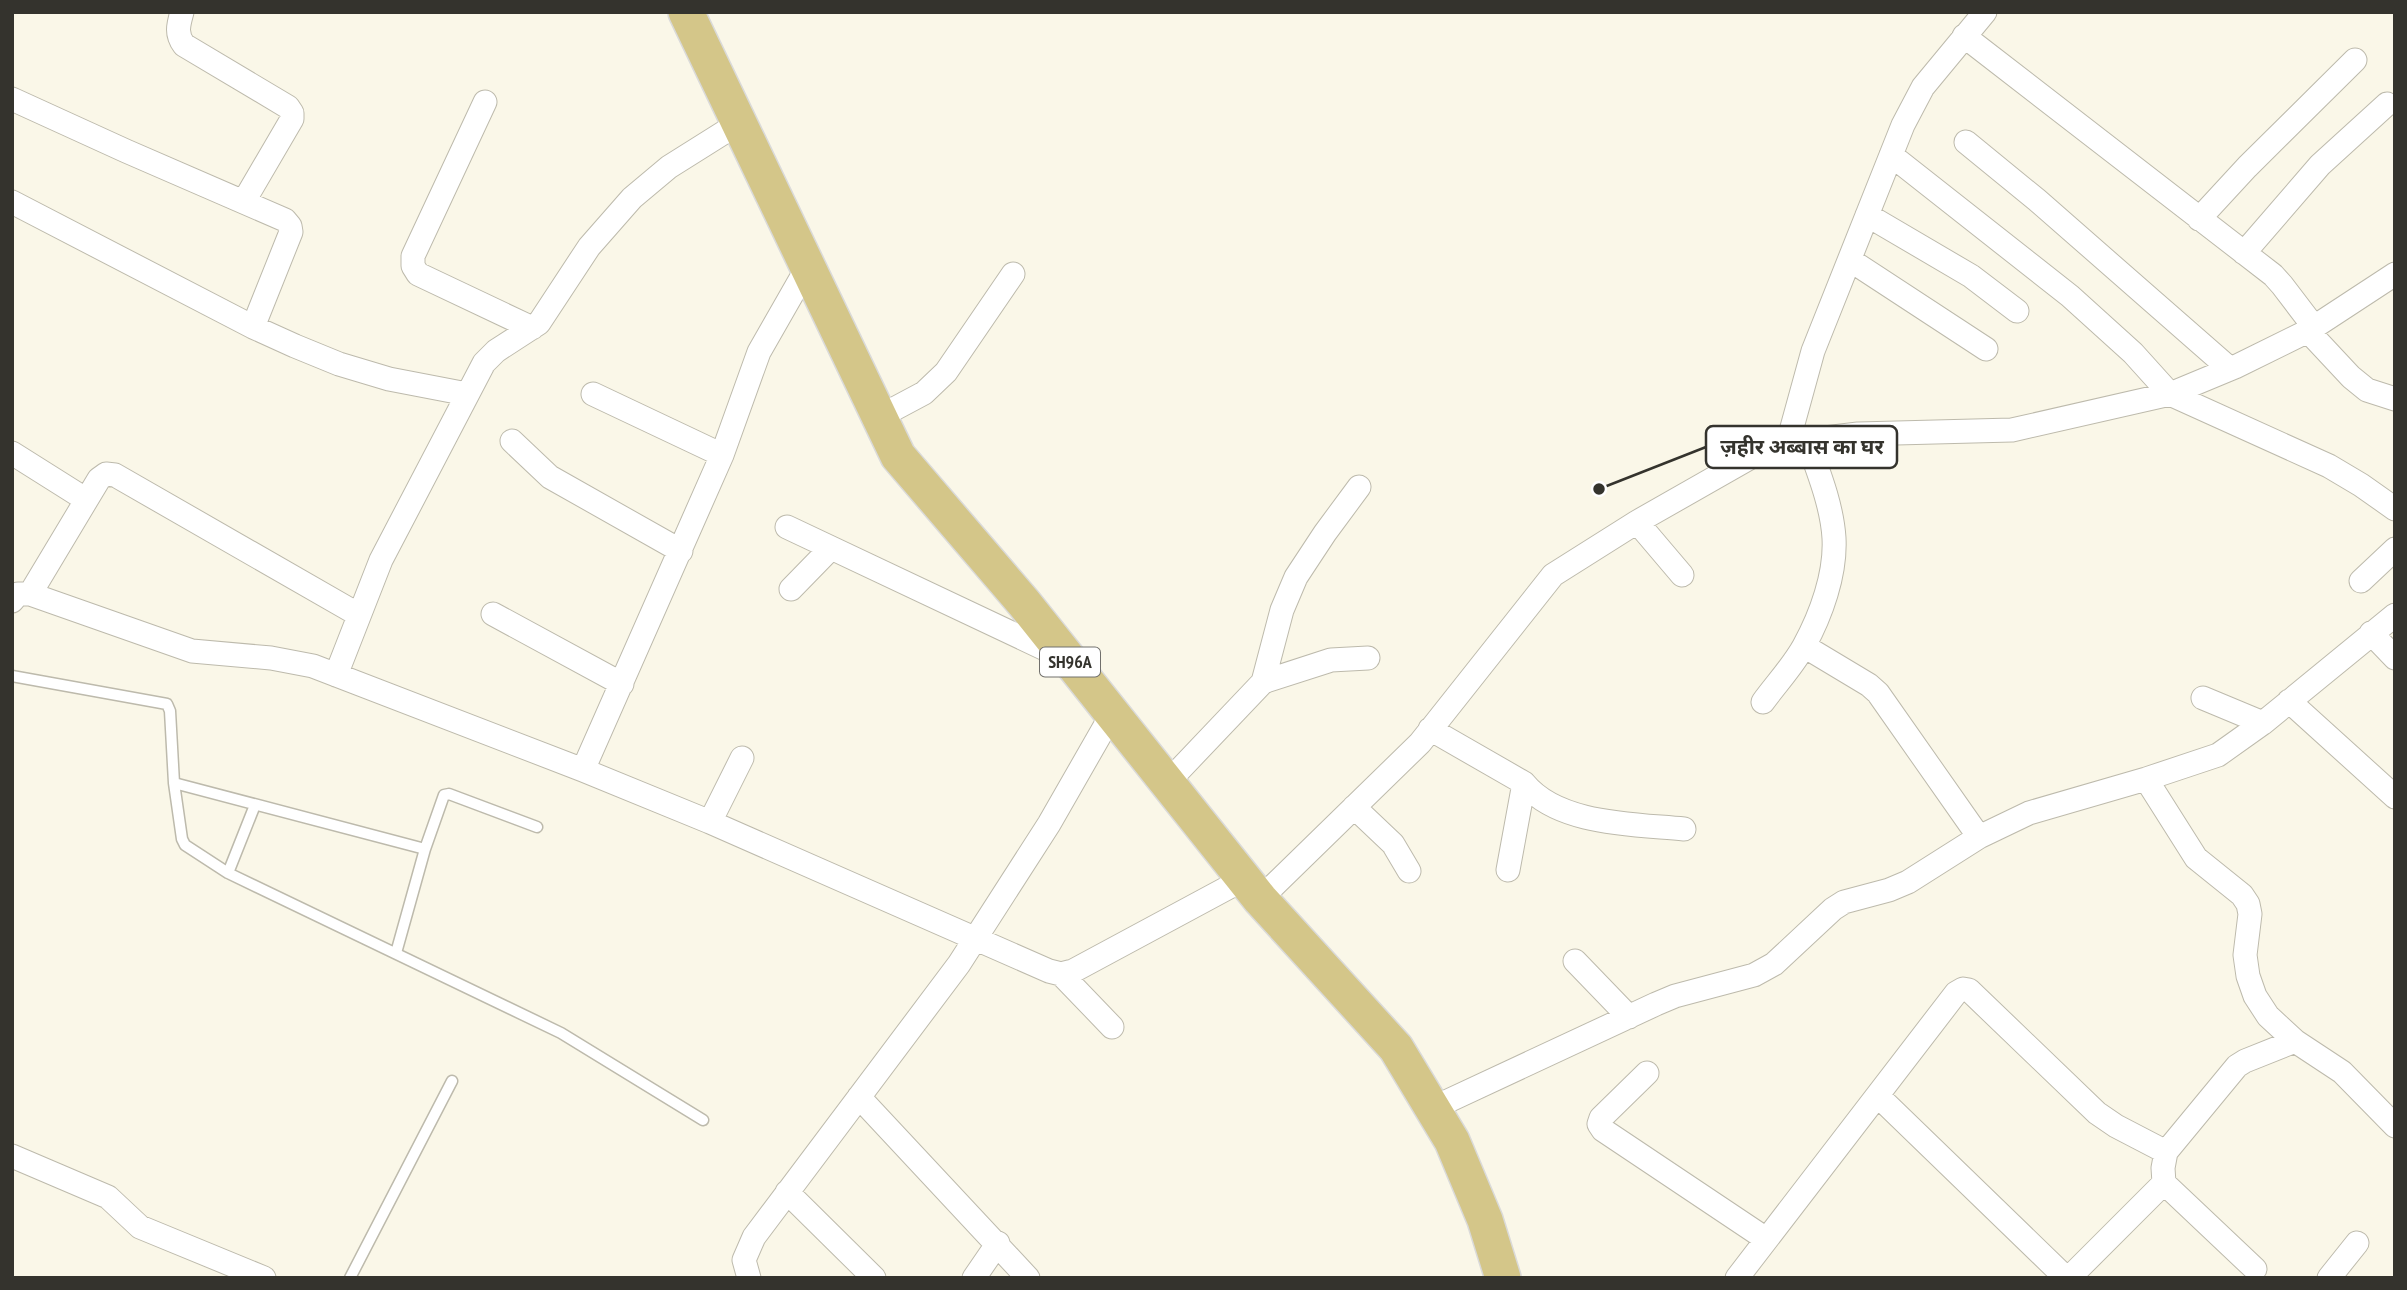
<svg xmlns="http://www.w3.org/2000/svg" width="2407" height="1290" viewBox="0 0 2407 1290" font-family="'PT Sans Narrow','Noto Sans Devanagari',sans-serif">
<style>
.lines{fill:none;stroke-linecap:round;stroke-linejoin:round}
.service-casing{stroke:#bdbaac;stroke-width:13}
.minor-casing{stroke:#bdbaac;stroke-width:25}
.primary-casing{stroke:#dadad9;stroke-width:38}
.service{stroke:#fff;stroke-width:10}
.minor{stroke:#fff;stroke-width:23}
.primary{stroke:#d4c689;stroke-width:35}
.labels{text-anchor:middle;stroke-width:7;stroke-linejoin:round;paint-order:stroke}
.shield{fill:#fff;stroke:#71706c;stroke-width:2}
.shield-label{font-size:18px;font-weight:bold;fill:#34332d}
.leader{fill:none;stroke:#34332d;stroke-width:2.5}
.callout-dot{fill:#34332d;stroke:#fff;stroke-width:2.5}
.callout{fill:#fff;stroke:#34332d;stroke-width:2.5}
.callout-label{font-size:21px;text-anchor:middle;font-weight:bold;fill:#34332d}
</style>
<rect width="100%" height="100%" fill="#faf7e8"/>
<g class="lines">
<!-- service casing -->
<g class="service-casing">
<path id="service" d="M12,676L167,704L170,711L174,783L425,849
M174,783L182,839L185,845L228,873L561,1033L703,1120
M228,873L255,805
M396,953L425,849L444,795L449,794L537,827
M350,1278L452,1081"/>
</g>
<!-- minor casing -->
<g class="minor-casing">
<path id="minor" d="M182,12C178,26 176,34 184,45L288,107L292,113V119L244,201
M1964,36L2273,275L2282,285L2314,327
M12,99L126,151L285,220L290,226L291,232L253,327
M485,102L413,256V266L418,274L532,328
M1966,142L2037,200L2230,369
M1891,155L2070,296L2133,353L2170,394L2329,466L2361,485L2395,509
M12,202L253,327L295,346L339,364L389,379L467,394
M1867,215L1971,276L2017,311
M2199,219L2247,167L2355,60
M2244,253L2320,165L2387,104
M1850,260L1986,349
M2308,331L2351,377L2367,390L2395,399
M593,394L722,455
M879,417L924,393L946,372L1013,274
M512,441L550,477L681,551
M1788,442L1813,351L1903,125L1923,87L1985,12
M12,453L85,499
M1637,522L1682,575
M787,527L1060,656
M2361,581L2395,549
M791,589L830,549
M30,594L99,479L106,474L115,475L359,615
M12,601L18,594H30L192,651L271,658L313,666L583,770L710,822L1049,971L1061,974L1073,971L1244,879
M493,614L622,684
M2371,633L2395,658
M1804,646L1869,685L1878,693L1979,837
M336,675L381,560L484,363L496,351L539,323L589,247L632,198L669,167L739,123
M1263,682L1331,660L1368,658
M2203,698L2263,723
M2289,701L2395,797
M1763,702C1776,684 1793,666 1804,646C1821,615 1836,574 1834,538C1832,505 1818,471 1807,440
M1430,729L1524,783C1558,825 1634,824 1684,829
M583,770L722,455L759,352L807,268
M2146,779L2196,858L2242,895L2248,904L2250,914L2245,955L2248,976L2255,996L2268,1016L2295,1041L2342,1072L2395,1126
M1167,783L1263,682L1282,610L1296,577L1325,533L1359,487
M1354,807L1393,844L1409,871
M710,822L742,758
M1508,870L1524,783
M1260,899L1420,743L1553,575L1637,522L1774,444L1858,434L2012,430L2170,394L2235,367L2308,331L2395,274
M1575,961L1629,1017
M1061,974L1112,1027
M1647,1073L1601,1118L1599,1124L1603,1130L1766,1239
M1878,1096L2066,1278
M859,1097L1028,1278
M1433,1108L1656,1004L1675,996L1754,975L1774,964L1833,909L1844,902L1889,890L1908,882L1979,837L2029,813L2146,779L2218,755L2263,723L2395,615
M12,1156L108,1197L140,1227L264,1278
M787,1192L874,1278
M2255,1269L2164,1183L2163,1168L2166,1152L2237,1066L2245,1061L2295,1041
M749,1278L744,1260L754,1237L959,964L1049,824L1112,714
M974,1278L998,1243
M1737,1278L1956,993L1963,989L1969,990L2097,1113L2116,1126L2166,1152
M2069,1278L2164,1183
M2329,1278L2357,1243"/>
</g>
<!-- primary casing -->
<g class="primary-casing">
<path id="primary" d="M686,12L898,456L1024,603L1260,899L1396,1048L1452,1141L1485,1220L1503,1278"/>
</g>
<!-- service -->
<use href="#service" class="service"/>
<!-- minor -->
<use href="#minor" class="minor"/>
<!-- primary -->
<use href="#primary" class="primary"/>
</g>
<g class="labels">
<!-- shield labels -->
<rect class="shield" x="1040" y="647.5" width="60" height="29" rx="5"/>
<g class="shield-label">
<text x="1070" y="668">SH96A</text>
</g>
</g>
<!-- callouts -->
<path class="leader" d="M1599 489L1706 447"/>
<circle class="callout-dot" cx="1599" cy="489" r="7"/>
<rect class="callout" x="1706" y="426" width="191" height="42" rx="7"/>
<g class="callout-label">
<text x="1802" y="454">ज़हीर अब्बास का घर</text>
</g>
<!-- border -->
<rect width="2407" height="1290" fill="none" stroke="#34332d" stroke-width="28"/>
</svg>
